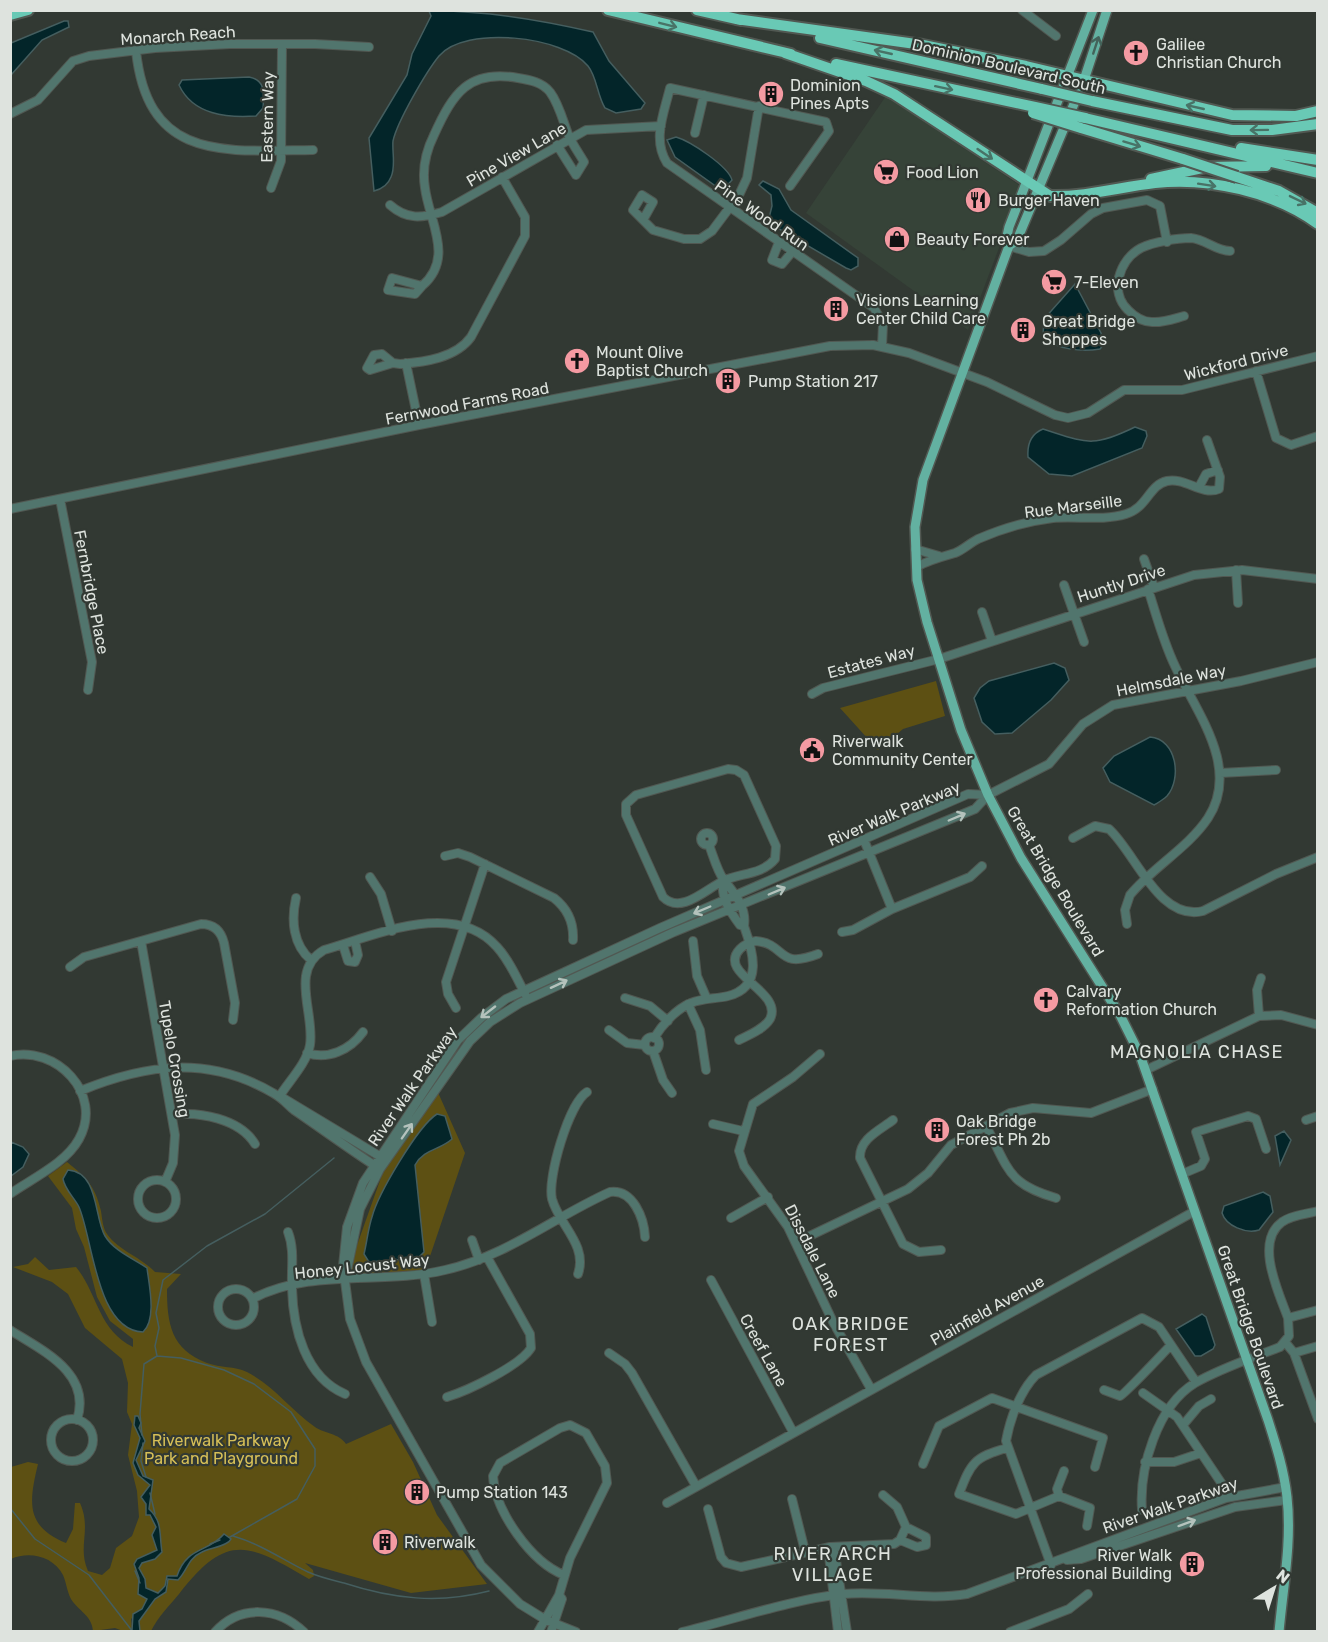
<svg xmlns="http://www.w3.org/2000/svg" width="1328" height="1642" viewBox="0 0 1328 1642" font-family="Rubik,sans-serif">
<style>
.built{fill:#364338}
.green{fill:#5d5013}
.water{fill:#032529;stroke:#455e5f;stroke-width:1.5}
.lines{fill:none;stroke-linecap:round;stroke-linejoin:round}
.stream{stroke:#455e5f;stroke-width:1.5}
.minor-casing{stroke:#515852;stroke-width:10}
.major-casing{stroke:#515852;stroke-width:12}
.highway-casing{stroke:#515852;stroke-width:14}
.minor{stroke:#51756d;stroke-width:8}
.major{stroke:#63b1a1;stroke-width:9}
.highway{stroke:#69c9b5;stroke-width:10}
.highway-bridge-casing{stroke:#515852;stroke-width:14;stroke-linecap:butt}
.highway-bridge{stroke:#69c9b5;stroke-width:10}
.oneway{stroke:#487367}
.oneway2{stroke:#43635a}
.oneway3{stroke:#b4c2bc}
.labels{text-anchor:middle;stroke-width:4.5;stroke-linejoin:round;paint-order:stroke}
.street-label{font-size:16px;fill:#dee3de;stroke:#323933}
.poi-label{font-size:16px;fill:#dee3de;stroke:#323933;text-anchor:start}
.park-label{font-size:16px;fill:#d6bf57;stroke:#323933}
.neighbourhood-label{font-size:18px;letter-spacing:1.5px;fill:#dee3de;stroke:#323933}
</style>
<rect width="100%" height="100%" fill="#323933"/>
<!-- built -->
<path class="built" d="M886,96L1022,187L968,330L806,213Z"/>
<!-- green -->
<path class="green" d="M936,681L945,716L903,729L878,750L840,708Z
M436,1088L465,1153L424,1274L345,1279L383,1172Z
M67,1162C87,1178 95,1186 101,1211C102,1218 103,1229 107,1234C119,1251 141,1257 155,1272L181,1274L167,1289C167,1324 171,1349 207,1363C221,1368 234,1366 247,1372C273,1385 291,1410 315,1427C325,1434 339,1433 346,1444L391,1424L413,1462L437,1515L487,1584L411,1593L305,1563L313,1570L314,1576L309,1579C248,1543 227,1532 179,1594C169,1606 158,1617 151,1631H139V1621L155,1600L166,1592L167,1586L131,1619L132,1631H123L115,1628L93,1631C92,1617 81,1612 73,1602C67,1594 67,1584 63,1575C53,1556 29,1551 11,1559V1467L28,1462L38,1464C29,1502 25,1526 66,1543L73,1529L75,1503H80C92,1530 77,1546 88,1571L102,1575L110,1568L116,1548L132,1536L139,1517L137,1491L128,1455L132,1424L127,1412L128,1383L122,1359L85,1328L68,1294L52,1282L13,1267L28,1264L35,1257L49,1270L76,1267C98,1294 98,1330 133,1347V1339L110,1321L97,1297L84,1247L76,1229L72,1208L48,1176Z"/>
<!-- water -->
<path class="water" d="M429,11C482,10 541,20 593,32L609,61L645,103L641,109L616,113L605,108C597,95 597,77 588,66C564,36 465,25 439,56C426,72 397,122 393,141C392,152 396,167 391,177C388,185 382,189 374,191L369,138L407,75L412,54L431,16Z
M64,21H68L69,27L42,40L11,75V43Z
M249,77C266,80 264,94 263,108L256,116C227,118 193,115 179,85L182,80Z
M676,137C690,141 728,166 732,180L724,189L717,187L675,157L667,140Z
M763,181L779,189L791,210L858,258V266L851,270L846,268L774,226L769,218L772,206L771,195L759,185Z
M1075,284L1101,333L1104,344L1100,349C1083,352 1055,350 1043,336L1044,319Z
M1135,427L1146,431L1147,436L1142,448L1072,476L1049,474L1028,457C1027,444 1031,434 1043,429C1087,443 1092,448 1135,427Z
M1054,663L1065,668L1069,680L1051,700L1012,733L995,734L982,722L974,698L980,688L989,681Z
M1150,737C1177,739 1182,779 1167,796C1163,800 1159,802 1154,805L1110,782L1103,768L1114,756Z
M437,1114L445,1116L452,1139C440,1150 424,1149 415,1165L424,1252L418,1258L369,1262L364,1254C367,1242 368,1229 372,1217C378,1194 418,1126 437,1114Z
M1284,1131L1291,1140L1280,1165L1275,1136Z
M11,1142L23,1147L29,1154L23,1167L11,1176Z
M68,1170C99,1172 94,1218 105,1236C114,1251 134,1259 147,1268C149,1285 157,1319 143,1332C96,1330 93,1239 79,1207C74,1197 65,1190 63,1179Z
M1263,1192L1270,1196L1273,1212L1259,1230C1246,1234 1226,1226 1222,1213L1224,1206Z
M1202,1314L1206,1317L1215,1345L1213,1349L1201,1356H1195L1176,1329Z
M135,1416H138L141,1423L139,1428L145,1441L136,1460L143,1476L153,1480L149,1509C163,1522 159,1534 162,1552L155,1559L142,1563L139,1568L145,1579L146,1588L158,1593L165,1586L167,1576H177C187,1546 208,1553 224,1534L231,1539C228,1546 210,1548 202,1552C187,1559 188,1570 178,1580L168,1579L166,1592L155,1599L139,1621L140,1631L127,1632L132,1630L133,1614L142,1609L147,1599L138,1594L139,1578L134,1564L137,1559L157,1550L152,1535L156,1527L150,1515H146V1504L141,1497L150,1485L138,1475L133,1463L140,1438L134,1425Z"/>
<g class="lines">
<!-- stream -->
<path class="stream" d="M157,1356L155,1346L159,1328L156,1313L163,1280L207,1246L265,1214L334,1158
M142,1435L140,1414L144,1364L157,1356L181,1358L224,1370L254,1384L291,1412L315,1449V1466L297,1499L230,1537
M143,1443L141,1461L146,1477
M150,1493L155,1514
M10,1508L35,1539L89,1575L133,1632
M233,1536C261,1544 283,1560 308,1572C319,1577 332,1580 344,1583C393,1599 439,1604 489,1591
M210,1544L220,1540
M135,1571L140,1583"/>
<!-- minor casing -->
<g class="minor-casing">
<path id="minor" d="M1022,10L1056,36
M136,51C148,162 224,151 313,150
M10,114L38,100L73,61L89,56L155,48L230,44H315L369,47
M695,133L704,95
M790,186L829,131L826,122L670,88C664,113 652,140 667,163L874,308L883,324L882,346
M271,188L281,161L282,44
M390,205C407,220 422,218 442,212L586,130L661,126
M643,220L633,210L642,195L653,202L643,220L653,230L684,239H700L712,231L739,195L747,178L759,106
M779,242L772,260L782,264L792,252
M1009,246L1029,252L1044,251L1061,240L1091,214L1103,208L1147,200L1160,206L1167,242
M422,286L415,294L388,290L392,278L422,286C455,258 429,221 425,188C422,170 426,151 434,135C453,93 469,69 518,78C530,80 542,82 550,92C559,104 563,121 568,134C572,144 579,153 584,162L576,175L557,145
M1184,316C1173,319 1163,323 1152,322C1142,322 1135,317 1128,310C1109,292 1119,260 1141,248C1153,242 1177,238 1191,238C1205,239 1216,251 1230,251
M393,363L370,370L367,368L374,355L382,354L393,363L400,364C425,362 456,358 471,337L525,236V217L502,177
M406,363L419,425
M1256,371L1276,438L1291,445L1318,436
M1199,487L1206,474L1218,470
M60,499L92,662L88,690
M10,509L419,425L830,346L873,345L909,353L987,382L1055,415L1068,418L1088,413L1124,390H1182L1318,356
M915,549L939,556
M1144,559L1154,587
M916,567C929,560 941,557 955,553C963,550 970,543 978,539C1001,529 1028,521 1053,518C1077,516 1103,521 1126,514C1147,508 1149,485 1167,481C1185,477 1202,496 1219,489L1220,477L1207,440
M1236,570L1238,603
M1064,585L1084,642
M982,612L992,641
M812,694L823,688L939,659L1194,575L1242,570L1318,579
M728,769L736,770L744,775L776,846L775,859C762,875 740,873 723,881C706,889 681,915 663,897L626,815V804L636,795Z
M1220,773L1276,770
M701 839a6 6 0 1 1 12 0a6 6 0 1 1-12 0Z
M1073,838L1095,826L1109,829C1135,852 1159,922 1203,911L1276,874L1318,857
M864,840L892,909
M709,845C713,855 717,871 724,880C734,893 747,907 744,926L740,925C731,913 719,896 724,880
M445,856L458,853L470,857L554,898C568,909 574,922 573,940
M370,877L381,894L392,931
M296,898C291,920 293,945 311,960
M1127,924L1125,910L1130,895C1153,867 1188,848 1208,818C1241,767 1196,712 1175,666C1163,641 1156,614 1148,589
M842,932L853,930L892,909L970,877L982,866
M141,941L175,1135L173,1163L165,1182
M693,941L697,976L707,999
M343,945L348,961L355,962L358,955L355,941
M70,967L84,957L201,924C214,924 221,931 224,943L235,1003L233,1020
M625,998L650,1006L668,1021
M688,1004L700,1030L706,1070
M456,1008L448,994L446,982L485,864
M1259,1016L1257,990L1261,978
M609,1030L627,1043L645,1045
M645 1044a7 7 0 1 1 14 0a7 7 0 1 1-14 0Z
M654,1038C662,1025 676,1009 691,1003C703,998 716,999 728,996C764,987 753,951 744,926
M739,1040C749,1035 764,1029 770,1019C784,991 716,974 740,949C744,945 750,942 756,941C787,944 776,970 818,954
M653,1051L663,1080L672,1093
M307,1053C328,1060 350,1050 363,1032
M820,1054L793,1077L753,1104L739,1151L744,1166L788,1227L833,1322L871,1389
M10,1056C56,1045 104,1094 79,1139C66,1163 33,1178 10,1194
M1146,1070L1259,1016L1281,1015L1318,1025
M80,1091C146,1064 208,1055 273,1093C281,1097 287,1104 294,1110C322,1129 349,1149 377,1167
M279,1097C289,1081 307,1063 310,1045C315,1013 289,970 324,950C376,935 455,899 497,947C509,960 517,978 525,994
M283,1098L381,1157
M172,1115C199,1111 240,1119 255,1144
M893,1120C880,1130 859,1139 860,1158L903,1244L919,1252L941,1250
M1306,1120L1318,1116
M713,1124L743,1131
M986,1126C1009,1169 1007,1184 1056,1198
M1182,1174L1201,1166L1205,1159L1196,1132L1248,1116L1256,1119L1266,1149
M138 1199a19 19 0 1 1 38 0a19 19 0 1 1-38 0Z
M731,1218L768,1197
M288,1232C295,1250 291,1269 292,1288C293,1328 305,1377 345,1394
M472,1240L479,1260
M797,1242L908,1189L928,1173L951,1145L1010,1113L1033,1108L1091,1113L1153,1089
M424,1274L432,1322
M578,1274C588,1245 559,1225 552,1199C547,1178 569,1103 587,1092
M346,1275L360,1209L380,1169L470,1041L490,1022L520,1003L674,932L975,809L988,795L1049,764L1083,724L1113,705L1241,681L1318,662
M711,1280L793,1432
M218 1307a18 18 0 1 1 36 0a18 18 0 1 1-36 0Z
M252,1299C310,1268 383,1285 445,1270C507,1256 554,1217 610,1192C633,1189 644,1218 645,1237
M1288,1318C1279,1293 1254,1242 1282,1222C1291,1215 1307,1214 1318,1211
M10,1330C43,1351 92,1373 77,1420
M1285,1342L1294,1353L1318,1419
M609,1353L625,1364L632,1373L696,1486
M1294,1353L1318,1346
M1104,1390L1120,1396C1124,1395 1163,1353 1171,1345
M1143,1393L1177,1417L1222,1484
M447,1397C467,1391 520,1366 531,1348L530,1334L487,1257
M51 1440a21 21 0 1 1 42 0a21 21 0 1 1-42 0Z
M1183,1425L1199,1406L1211,1399
M1007,1448C974,1457 971,1463 959,1494L1016,1514L1059,1496L1090,1508L1087,1526
M1145,1462H1174L1201,1453
M923,1464L939,1426L992,1398L1103,1438L1095,1467
M1059,1496L1057,1489L1064,1471
M792,1499L805,1551
M667,1503L1195,1211
M708,1509L721,1557L726,1563L741,1567L830,1547L894,1544L900,1540L906,1527L897,1507L883,1495
M1142,1510C1139,1469 1157,1406 1195,1383C1221,1368 1252,1358 1280,1347L1289,1336L1288,1318L1318,1310
M900,1540L917,1547L926,1545V1537L906,1527
M1067,1560L1081,1559L1235,1507L1287,1500
M1051,1565L1006,1441C1010,1419 1020,1391 1036,1375L1142,1318L1159,1327L1196,1382
M215,1632C240,1604 278,1607 304,1632
M538,1632L559,1595L570,1558L607,1483L605,1466L586,1433L570,1425L560,1428L500,1463L493,1476C495,1511 531,1562 564,1575
M551,1632L562,1599L559,1595
M576,1632L546,1620L520,1604L481,1565L366,1362L350,1319L343,1266L347,1227L363,1183L458,1040L481,1018L506,999L660,928L968,794L988,795
M682,1632C732,1620 793,1599 843,1594C885,1590 926,1601 967,1594L1226,1498L1286,1487
M838,1632L829,1556L830,1547L835,1554L847,1632
M1010,1632L1069,1609L1088,1594"/>
</g>
<!-- major casing -->
<g class="major-casing">
<path id="major" d="M1107,10L1084,80L1017,240L1009,246L923,480L915,527L917,580L927,622L961,730L988,795L1021,858L1120,1015L1140,1055L1268,1420C1276,1445 1284,1470 1287,1497C1292,1542 1283,1587 1279,1632
M1009,246L1007,236L1009,227L1093,10"/>
</g>
<!-- highway casing -->
<g class="highway-casing">
<path id="highway" d="M608,10L791,54
M697,10L741,20
M10,15L28,10
M736,19L923,45L1026,66L1232,115L1296,116L1318,111
M820,38L1042,89
M785,53L866,81L894,94L1050,196C1086,197 1120,187 1155,183C1208,177 1275,192 1318,224
M836,64L1035,107
M1092,101L1232,130H1272L1318,124
M1085,118L1318,173
M1081,128L1183,159
M1241,148L1318,160
M1237,177L1279,191L1318,213
M1151,179L1207,167L1266,166"/>
</g>
<!-- minor -->
<use href="#minor" class="minor"/>
<!-- major -->
<use href="#major" class="major"/>
<!-- highway -->
<use href="#highway" class="highway"/>
<!-- highway-bridge casing -->
<g class="highway-bridge-casing">
<path id="highway-bridge" d="M1042,89L1092,101
M1035,107L1085,118
M1033,113L1081,128
M1183,159L1237,177"/>
</g>
<!-- highway-bridge -->
<use href="#highway-bridge" class="highway-bridge"/>
</g>
<!-- one-way arrows -->
<defs><path id="oneway-shaft" d="M-6 0H5M1.5-3L5.5 0L1.5 3" fill="none" stroke-width="1.6" stroke-linecap="round" stroke-linejoin="round" transform="scale(1.5)"/></defs>
<g class="oneway">
<use href="#oneway-shaft" transform="translate(668 25) rotate(14)"/>
<use href="#oneway-shaft" transform="translate(883 52) rotate(-167)"/>
<use href="#oneway-shaft" transform="translate(944 88) rotate(12)"/>
<use href="#oneway-shaft" transform="translate(1195 107) rotate(-167)"/>
<use href="#oneway-shaft" transform="translate(1259 130) rotate(179)"/>
<use href="#oneway-shaft" transform="translate(1132 144) rotate(17)"/>
<use href="#oneway-shaft" transform="translate(985 154) rotate(34)"/>
<use href="#oneway-shaft" transform="translate(1207 185) rotate(9)"/>
<use href="#oneway-shaft" transform="translate(1298 200) rotate(26)"/>
</g>
<use class="oneway2" href="#oneway-shaft" transform="translate(1096 45) rotate(-72)"/>
<g class="oneway3">
<use href="#oneway-shaft" transform="translate(957 817) rotate(-23)"/>
<use href="#oneway-shaft" transform="translate(777 891) rotate(-23)"/>
<use href="#oneway-shaft" transform="translate(702 910) rotate(157)"/>
<use href="#oneway-shaft" transform="translate(559 984) rotate(-25)"/>
<use href="#oneway-shaft" transform="translate(488 1012) rotate(142)"/>
<use href="#oneway-shaft" transform="translate(407 1131) rotate(-55)"/>
<use href="#oneway-shaft" transform="translate(1187 1523) rotate(-20)"/>
</g>
<!-- icons -->
<defs>
<g id="church-disc" transform="scale(1.35)"><circle r="9.5" fill="#f49aa2" stroke="#323933"/><path d="M-1.2-6h2.4v3.5h3.3v2.4h-3.3V6h-2.4V-.1h-3.3v-2.4h3.3Z" fill="#111"/></g>
<g id="building-disc" transform="scale(1.35)"><circle r="9.5" fill="#f49aa2" stroke="#323933"/><path d="M-4-6H4V6H1V3H-1V6H-4ZM-2.5-4.3h1.7v1.8h-1.7ZM.8-4.3h1.7v1.8H.8ZM-2.5-1h1.7V.8h-1.7ZM.8-1h1.7V.8H.8Z" fill="#111"/></g>
<g id="supermarket-disc" transform="scale(1.35)"><circle r="9.5" fill="#f49aa2" stroke="#323933"/><path d="M-6-5.5h2.5l.6 2H6L4.5 2H-2.5L-4.4-4H-6ZM-1.5 3.2a1.3 1.3 0 1 0 .1 0ZM3 3.2a1.3 1.3 0 1 0 .1 0Z" fill="#111"/></g>
<g id="restaurant-disc" transform="scale(1.35)"><circle r="9.5" fill="#f49aa2" stroke="#323933"/><path d="M-5-6h1v4h1v-4h1v4h1v-4h1v5L-1.5 .5V6h-2V.5L-5-1ZM5-6V6H3V1.5H1.5Q1.5-4 5-6Z" fill="#111"/></g>
<g id="shop-disc" transform="scale(1.35)"><circle r="9.5" fill="#f49aa2" stroke="#323933"/><path d="M-5-2.5h2.3a2.7 3.5 0 0 1 5.4 0H5L5.5 6h-11ZM-1.5-2.5h3a1.5 2.3 0 0 0-3 0Z" fill="#111"/></g>
<g id="civic-disc" transform="scale(1.35)"><circle r="9.5" fill="#f49aa2" stroke="#323933"/><path d="M-.6-6.5H3V-4.5H.6V-3L4-1V1h2V6H-6V1h2V-1L-.6-3ZM-1.2 2.5V6h2.4V2.5Z" fill="#111"/></g>
</defs>
<g fill-rule="evenodd">
<use href="#church-disc" x="1136" y="53"/>
<use href="#building-disc" x="771" y="94"/>
<use href="#supermarket-disc" x="886" y="172"/>
<use href="#restaurant-disc" x="978" y="200"/>
<use href="#shop-disc" x="897" y="239"/>
<use href="#supermarket-disc" x="1054" y="282"/>
<use href="#building-disc" x="836" y="309"/>
<use href="#building-disc" x="1023" y="330"/>
<use href="#church-disc" x="577" y="361"/>
<use href="#building-disc" x="728" y="381"/>
<use href="#civic-disc" x="812" y="750"/>
<use href="#church-disc" x="1046" y="1000"/>
<use href="#building-disc" x="937" y="1130"/>
<use href="#building-disc" x="417" y="1492"/>
<use href="#building-disc" x="385" y="1542"/>
<use href="#building-disc" x="1192" y="1564"/>
</g>
<g class="labels">
<!-- street labels -->
<g class="street-label">
<text transform="translate(178 35) rotate(-4)" y="6">Monarch Reach</text>
<text transform="translate(1009 66) rotate(13)" y="6">Dominion Boulevard South</text>
<text transform="translate(267 117) rotate(-89)" y="6">Eastern Way</text>
<text transform="translate(516 154) rotate(-30)" y="6">Pine View Lane</text>
<text transform="translate(762 215) rotate(35)" y="6">Pine Wood Run</text>
<text transform="translate(1236 362) rotate(-14)" y="6">Wickford Drive</text>
<text transform="translate(467 403) rotate(-11)" y="6">Fernwood Farms Road</text>
<text transform="translate(1073 506) rotate(-7)" y="6">Rue Marseille</text>
<text transform="translate(1121 583) rotate(-18)" y="6">Huntly Drive</text>
<text transform="translate(92 592) rotate(79)" y="6">Fernbridge Place</text>
<text transform="translate(871 661) rotate(-15)" y="6">Estates Way</text>
<text transform="translate(1171 680) rotate(-11)" y="6">Helmsdale Way</text>
<text transform="translate(894 813) rotate(-23)" y="6">River Walk Parkway</text>
<text transform="translate(1056 881) rotate(59)" y="6">Great Bridge Boulevard</text>
<text transform="translate(175 1059) rotate(80)" y="6">Tupelo Crossing</text>
<text transform="translate(412 1086) rotate(-55)" y="6">River Walk Parkway</text>
<text transform="translate(813 1251) rotate(63)" y="6">Dissdale Lane</text>
<text transform="translate(362 1266) rotate(-6)" y="6">Honey Locust Way</text>
<text transform="translate(987 1310) rotate(-29)" y="6">Plainfield Avenue</text>
<text transform="translate(1251 1327) rotate(71)" y="6">Great Bridge Boulevard</text>
<text transform="translate(764 1350) rotate(61)" y="6">Creef Lane</text>
<text transform="translate(1170 1505) rotate(-19)" y="6">River Walk Parkway</text>
</g>
<!-- poi labels -->
<g class="poi-label">
<text x="1156" y="50">Galilee<tspan x="1156" dy="18">Christian Church</tspan></text>
<text x="790" y="91">Dominion<tspan x="790" dy="18">Pines Apts</tspan></text>
<text x="906" y="178">Food Lion</text>
<text x="998" y="206">Burger Haven</text>
<text x="916" y="245">Beauty Forever</text>
<text x="1074" y="288">7-Eleven</text>
<text x="856" y="306">Visions Learning<tspan x="856" dy="18">Center Child Care</tspan></text>
<text x="1042" y="327">Great Bridge<tspan x="1042" dy="18">Shoppes</tspan></text>
<text x="596" y="358">Mount Olive<tspan x="596" dy="18">Baptist Church</tspan></text>
<text x="748" y="387">Pump Station 217</text>
<text x="832" y="747">Riverwalk<tspan x="832" dy="18">Community Center</tspan></text>
<text x="1066" y="997">Calvary<tspan x="1066" dy="18">Reformation Church</tspan></text>
<text x="956" y="1127">Oak Bridge<tspan x="956" dy="18">Forest Ph 2b</tspan></text>
<text x="436" y="1498">Pump Station 143</text>
<text x="404" y="1548">Riverwalk</text>
<text x="1172" y="1561" text-anchor="end">River Walk<tspan x="1172" dy="18">Professional Building</tspan></text>
</g>
<!-- park labels -->
<g class="park-label">
<text x="221" y="1446">Riverwalk Parkway<tspan x="221" dy="18">Park and Playground</tspan></text>
</g>
<!-- neighbourhood labels -->
<g class="neighbourhood-label">
<text x="1197" y="1058">MAGNOLIA CHASE</text>
<text x="851" y="1330">OAK BRIDGE<tspan x="851" dy="21">FOREST</tspan></text>
<text x="833" y="1560">RIVER ARCH<tspan x="833" dy="21">VILLAGE</tspan></text>
</g>
</g>
<!-- border -->
<rect width="1328" height="1642" fill="none" stroke="#dee3de" stroke-width="24"/>
<!-- north arrow -->
<g transform="translate(1274 1588) rotate(38)" stroke="#323933" stroke-width="4.5" paint-order="stroke">
<path d="M0-4.5L10 22L0 15L-10 22Z" fill="#dee3de"/>
<text y="-9" font-size="16" font-weight="bold" text-anchor="middle" fill="#dee3de">N</text>
</g>
</svg>
